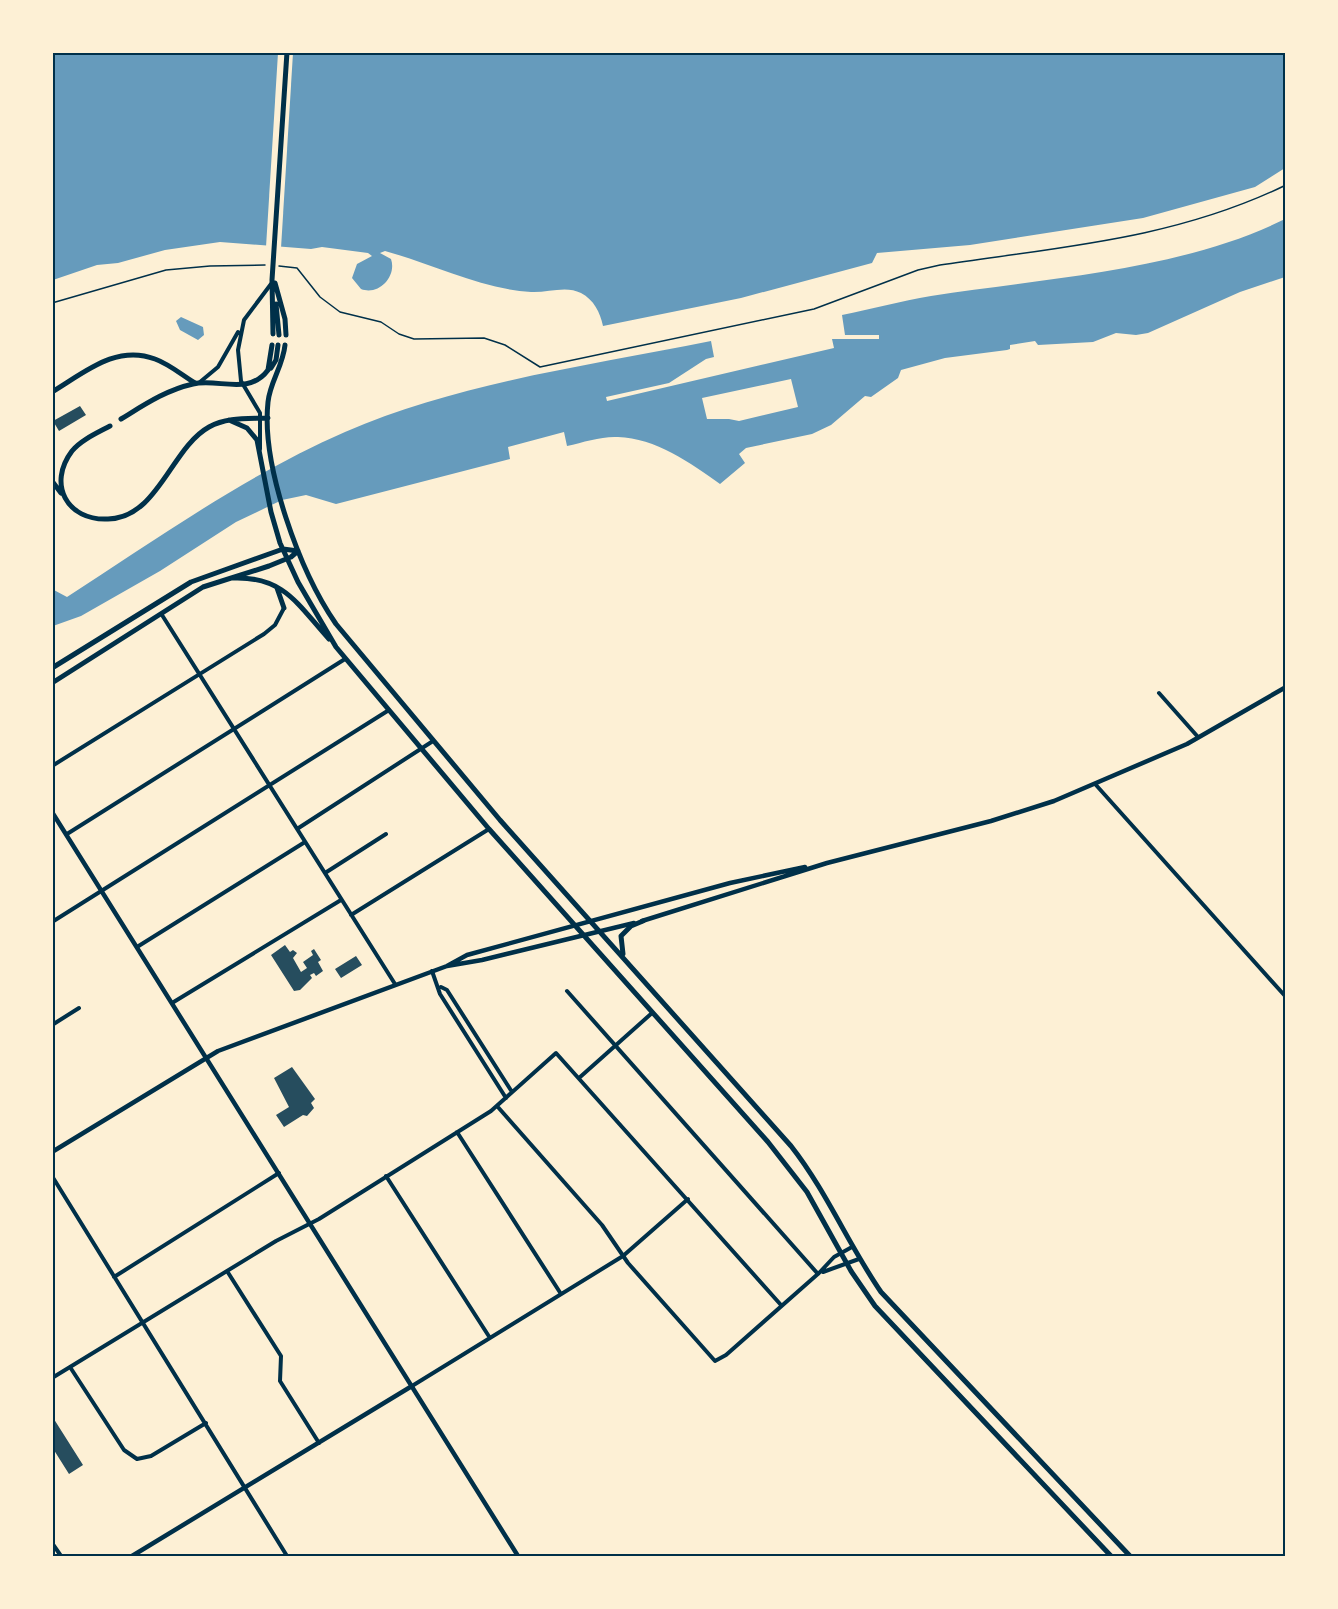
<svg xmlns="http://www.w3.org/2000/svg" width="1338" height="1609" viewBox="0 0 1338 1609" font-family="Commissioner,sans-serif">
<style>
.water{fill:#669bbc;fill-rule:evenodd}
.pier{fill:#fdf0d5}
.building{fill:#264d5e}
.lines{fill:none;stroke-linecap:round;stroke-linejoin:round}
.path{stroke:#003049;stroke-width:1.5}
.minor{stroke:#003049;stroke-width:4}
.tertiary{stroke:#003049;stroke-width:4.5}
.secondary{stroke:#003049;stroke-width:4.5}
.primary{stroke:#003049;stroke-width:5}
.neatline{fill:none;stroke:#003049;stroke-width:2}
</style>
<rect width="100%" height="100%" fill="#fdf0d5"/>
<!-- water -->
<path class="water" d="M53,53H1285V168L1255,187L1143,218L970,245L877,253L872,263L741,298L603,326C600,312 594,300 581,293C566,285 547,293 531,292C481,289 433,264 385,251L380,253L391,259C397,276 379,296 361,289L352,278L357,264L372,256L368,253L322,247L311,249L220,242L165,250L118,263L97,265L53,280Z
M1285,219V277L1240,292L1148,333L1136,335L1116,333L1093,342L1038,345L1035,341L1010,345V349L1007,350L945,358L901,370L898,378L871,397L865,396L831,425L812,434L746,448L739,454L745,463L720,484C691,463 655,438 618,437C602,436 584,442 567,446L564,432L508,447L510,459L336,504L306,495L282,500L236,522L160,571L81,616L53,626L52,589L67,597C157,539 246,475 345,432C460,382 588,366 711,341L714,357L706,359L669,383L606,397L607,401L834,348L832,339H879V335H845L842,315C871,309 901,301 931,296C1046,278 1180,271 1285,219ZM791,379L798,407L739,421L729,419H707L702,398Z
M181,317L203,327L204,335L198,340L180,330L176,321Z"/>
<!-- pier -->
<path class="pier" d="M278,53H293L281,248L266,247Z"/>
<!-- building -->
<path class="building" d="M80,406L86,415L59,431L53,421Z
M285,945L290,952L293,950L297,953L293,958L301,972L307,968L303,962L313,955L311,951L314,949L321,960L318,962L323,971L316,976L314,973L310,975L312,978L300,990L294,991L271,955Z
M356,956L362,965L341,978L335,969Z
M292,1067L315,1099L311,1103L314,1108L307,1116L303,1115L284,1127L276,1115L289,1107L274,1078Z
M52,1416L83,1465L69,1474L52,1447Z"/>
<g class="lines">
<!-- path -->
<path class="path" d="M279,266L297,268L320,297L340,312L381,322L399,334L414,339L484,338L505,345L540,367L814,309L918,270L940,265C1061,247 1175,239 1286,185
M52,303L166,270L210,266L265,265"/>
<!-- minor -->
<path class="minor" d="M200,382L218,367L238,332
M260,449V413L241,381L238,350L244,320L271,284
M162,615L395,984
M1159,693L1198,737
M52,766L264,634L275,625L284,608
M1096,785L1286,997
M297,829L433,741
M67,834L345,659
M325,873L386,834
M351,915L489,829
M52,922L389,710
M137,947L305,842
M432,971L440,994L506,1098
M441,987L447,990L512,1092
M567,991L818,1274
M172,1003L341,900
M52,1025L79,1008
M579,1078L652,1013
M497,1106L602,1225L628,1263L715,1361L726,1355L819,1273L834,1257L852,1247
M457,1132L561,1294
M52,1176L287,1556
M386,1176L490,1338
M227,1271L281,1356L280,1381L319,1443
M823,1272L859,1259
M114,1277L279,1173
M70,1367L124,1450L137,1459L151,1456L206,1423
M52,1378L276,1241L319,1219L491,1111L556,1053L781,1305
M412,1386L623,1256L688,1199
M52,1543L61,1556"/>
<!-- tertiary -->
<path class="tertiary" d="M52,812L518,1556
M132,1556L412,1386"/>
<!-- secondary -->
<path class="secondary" d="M642,921L827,863L991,821L1054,801L1187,744L1286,687
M447,966L482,960L634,923
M52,1152L218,1051L447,966L467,955L730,883L805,867"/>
<!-- primary -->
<path class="primary" d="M275,283L285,319L286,335
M276,304L279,335
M273,334L272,280L287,52
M285,345C283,366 270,382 268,402C261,466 300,572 336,624L500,820L791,1146C827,1192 848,1244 881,1292L1130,1556
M271,368L276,360L278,345
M52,392C84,373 116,344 155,359C169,364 182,375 195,383
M121,419C144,405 166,390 193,384C218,378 249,396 268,370L272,345
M229,420L247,428L257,440L271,512L280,543L298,582L336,647L489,829L768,1142L807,1192L851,1271L875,1306L1111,1556
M110,426C97,433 81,440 72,451C47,484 67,521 108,519C158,518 171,448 209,427C227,417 248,419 268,418
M52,481L61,493
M233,578C284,576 298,605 329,639
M277,588L284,608
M52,668L191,582L283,549L298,551
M52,683L203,587L269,566L291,557L298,551
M623,954L621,936L631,926L643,921"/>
</g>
<!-- border -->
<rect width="1338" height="1609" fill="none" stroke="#fdf0d5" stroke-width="108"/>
<rect x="54" y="54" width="1230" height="1501" class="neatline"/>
</svg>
